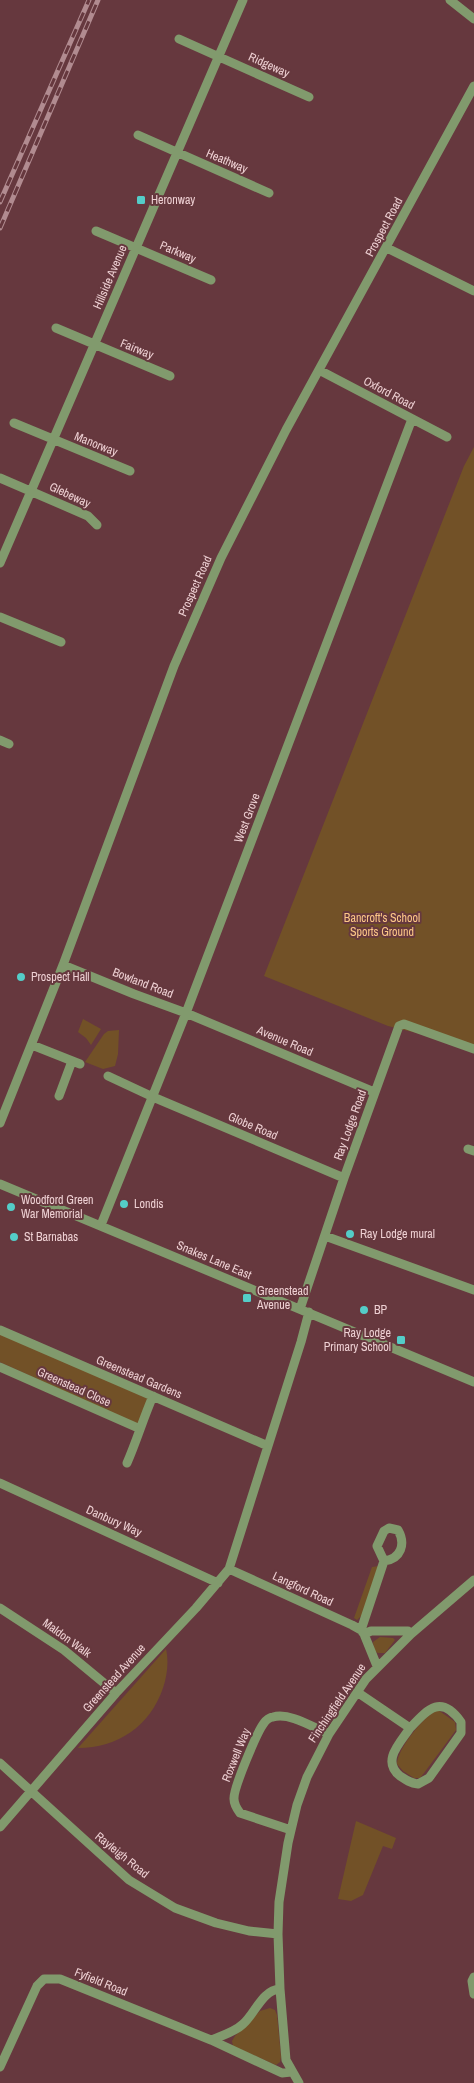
<svg xmlns="http://www.w3.org/2000/svg" width="474" height="2083" viewBox="0 0 474 2083" font-family="'Archivo Narrow',sans-serif">
<style>
.green{fill:#725127}
.lines{fill:none;stroke-linecap:round;stroke-linejoin:round}
.minor{stroke:#819a6d;stroke-width:9}
.rail-casing{stroke:#b18b90;stroke-width:5}
.rail{stroke:#66383e;stroke-width:3;stroke-dasharray:9;stroke-linecap:butt}
.poi-dot{fill:#54cdc8;stroke:#66383e;stroke-width:2}
.labels{text-anchor:middle;stroke-width:4;stroke-linejoin:round;paint-order:stroke}
.street-label{font-size:12px;fill:#eed0d3;stroke:#66383e}
.poi-label{font-size:12px;fill:#eed0d3;stroke:#66383e;text-anchor:start}
.park-label{font-size:12px;fill:#fcc787;stroke:#66383e}
</style>
<rect width="100%" height="100%" fill="#66383e"/>
<!-- green -->
<path class="green" d="M474,447V1047L388,1026L264,976L464,466Z
M83,1019L101,1029L91,1045L86,1038L78,1032Z
M119,1030L118,1054L115,1066L103,1069L85,1062L104,1034L108,1031Z
M0,1333L149,1399L139,1422L137,1424L0,1362Z
M379,1566L364,1613L357,1620L354,1618L372,1567Z
M380,1637L393,1638L395,1640L385,1653H378L374,1651L373,1642Z
M166,1649C169,1662 167,1676 163,1688C150,1726 118,1748 78,1748Z
M438,1710L455,1722L456,1730L424,1773L420,1778H414L403,1771L397,1764C397,1750 424,1715 438,1710Z
M356,1821L396,1838L392,1849L383,1846L363,1895L351,1901L338,1899Z
M270,2008L275,2010L277,2015L281,2057L280,2062L276,2065L233,2046L232,2041L235,2036L260,2011Z"/>
<g class="lines">
<!-- minor -->
<path class="minor" d="M450,0L474,19
M179,39L309,97
M138,135L269,193
M96,231L211,280
M387,248L474,291
M56,328L170,376
M319,370L447,437
M14,423L130,471
M0,478L88,516L97,525
M0,563L243,0
M0,617L61,642
M0,740L9,744
M63,965L134,994L186,1013L374,1092
M32,1045L80,1064
M108,1076L153,1097L344,1178
M59,1096L72,1061
M0,1123L63,965L174,666L221,558L286,430L474,86
M468,1149L474,1151
M0,1184L474,1382
M101,1225L186,1013L412,419
M325,1236L474,1290
M300,1309L344,1178L399,1026L404,1024L474,1049
M0,1330L268,1446
M0,1367L138,1428
M127,1463C137,1440 143,1419 153,1396
M0,1483L218,1583
M389,1528L398,1530C406,1544 401,1559 384,1561L377,1546L384,1531Z
M229,1569L352,1625L361,1630L364,1634L371,1631H408L411,1634
M0,1608L64,1650L116,1693
M361,1630L384,1561
M364,1634L377,1666
M357,1692L410,1728C428,1709 441,1694 461,1722V1733L429,1778L418,1784C410,1783 406,1780 400,1776C381,1761 400,1743 410,1728
M0,1763L129,1880L175,1908L216,1923L249,1931L278,1934
M0,1827L116,1693L196,1608L229,1569L301,1342L309,1312
M291,1830L240,1813C237,1809 234,1805 234,1799C233,1789 257,1732 264,1723C266,1720 270,1717 273,1717C290,1712 314,1728 329,1734
M474,1977L472,1981L474,1994
M211,2040L282,2073L291,2072
M0,2067L37,1986L44,1979H60L211,2040C221,2036 235,2032 243,2024C255,2014 262,1990 280,1989
M299,2083L286,2060L280,1989L278,1934L279,1902L288,1843L297,1805L307,1777L329,1734L366,1679L411,1634L474,1580"/>
<!-- rail casing -->
<g class="rail-casing">
<path id="rail" d="M0,202L89,0
M0,228L98,0"/>
</g>
<!-- rail -->
<use href="#rail" class="rail"/>
</g>
<!-- markers -->
<g class="poi-dot">
<rect x="136" y="195" width="10" height="10" rx="2.5"/>
<circle cx="21" cy="977" r="5"/>
<circle cx="124" cy="1204" r="5"/>
<circle cx="11" cy="1207" r="5"/>
<circle cx="350" cy="1234" r="5"/>
<circle cx="14" cy="1237" r="5"/>
<rect x="242" y="1293" width="10" height="10" rx="2.5"/>
<circle cx="364" cy="1310" r="5"/>
<rect x="396" y="1335" width="10" height="10" rx="2.5"/>
</g>
<g class="labels">
<!-- street labels -->
<g class="street-label">
<text transform="translate(269 65) rotate(24)" y="4">Ridgeway</text>
<text transform="translate(227 161) rotate(23)" y="4">Heathway</text>
<text transform="translate(384 227) rotate(-62)" y="4">Prospect Road</text>
<text transform="translate(178 252) rotate(23)" y="4">Parkway</text>
<text transform="translate(110 277) rotate(-67)" y="4">Hillside Avenue</text>
<text transform="translate(137 349) rotate(22)" y="4">Fairway</text>
<text transform="translate(389 393) rotate(28)" y="4">Oxford Road</text>
<text transform="translate(96 444) rotate(22)" y="4">Manorway</text>
<text transform="translate(70 495) rotate(25)" y="4">Glebeway</text>
<text transform="translate(195 586) rotate(-66)" y="4">Prospect Road</text>
<text transform="translate(247 818) rotate(-69)" y="4">West Grove</text>
<text transform="translate(143 983) rotate(21)" y="4">Bowland Road</text>
<text transform="translate(285 1041) rotate(23)" y="4">Avenue Road</text>
<text transform="translate(350 1125) rotate(-70)" y="4">Ray Lodge Road</text>
<text transform="translate(253 1126) rotate(23)" y="4">Globe Road</text>
<text transform="translate(214 1260) rotate(23)" y="4">Snakes Lane East</text>
<text transform="translate(139 1377) rotate(23)" y="4">Greenstead Gardens</text>
<text transform="translate(74 1387) rotate(24)" y="4">Greenstead Close</text>
<text transform="translate(114 1521) rotate(24)" y="4">Danbury Way</text>
<text transform="translate(303 1589) rotate(25)" y="4">Langford Road</text>
<text transform="translate(67 1638) rotate(36)" y="4">Maldon Walk</text>
<text transform="translate(114 1678) rotate(-48)" y="4">Greenstead Avenue</text>
<text transform="translate(337 1703) rotate(-56)" y="4">Finchingfield Avenue</text>
<text transform="translate(236 1755) rotate(-68)" y="4">Roxwell Way</text>
<text transform="translate(122 1855) rotate(39)" y="4">Rayleigh Road</text>
<text transform="translate(101 1982) rotate(22)" y="4">Fyfield Road</text>
</g>
<!-- poi labels -->
<g class="poi-label">
<text x="151" y="204">Heronway</text>
<text x="31" y="981">Prospect Hall</text>
<text x="21" y="1204">Woodford Green<tspan x="21" dy="14">War Memorial</tspan></text>
<text x="134" y="1208">Londis</text>
<text x="360" y="1238">Ray Lodge mural</text>
<text x="24" y="1241">St Barnabas</text>
<text x="257" y="1295">Greenstead<tspan x="257" dy="14">Avenue</tspan></text>
<text x="374" y="1314">BP</text>
<text x="391" y="1337" text-anchor="end">Ray Lodge<tspan x="391" dy="14">Primary School</tspan></text>
</g>
<!-- park labels -->
<g class="park-label">
<text x="382" y="922">Bancroft's School<tspan x="382" dy="14">Sports Ground</tspan></text>
</g>
</g>
</svg>
